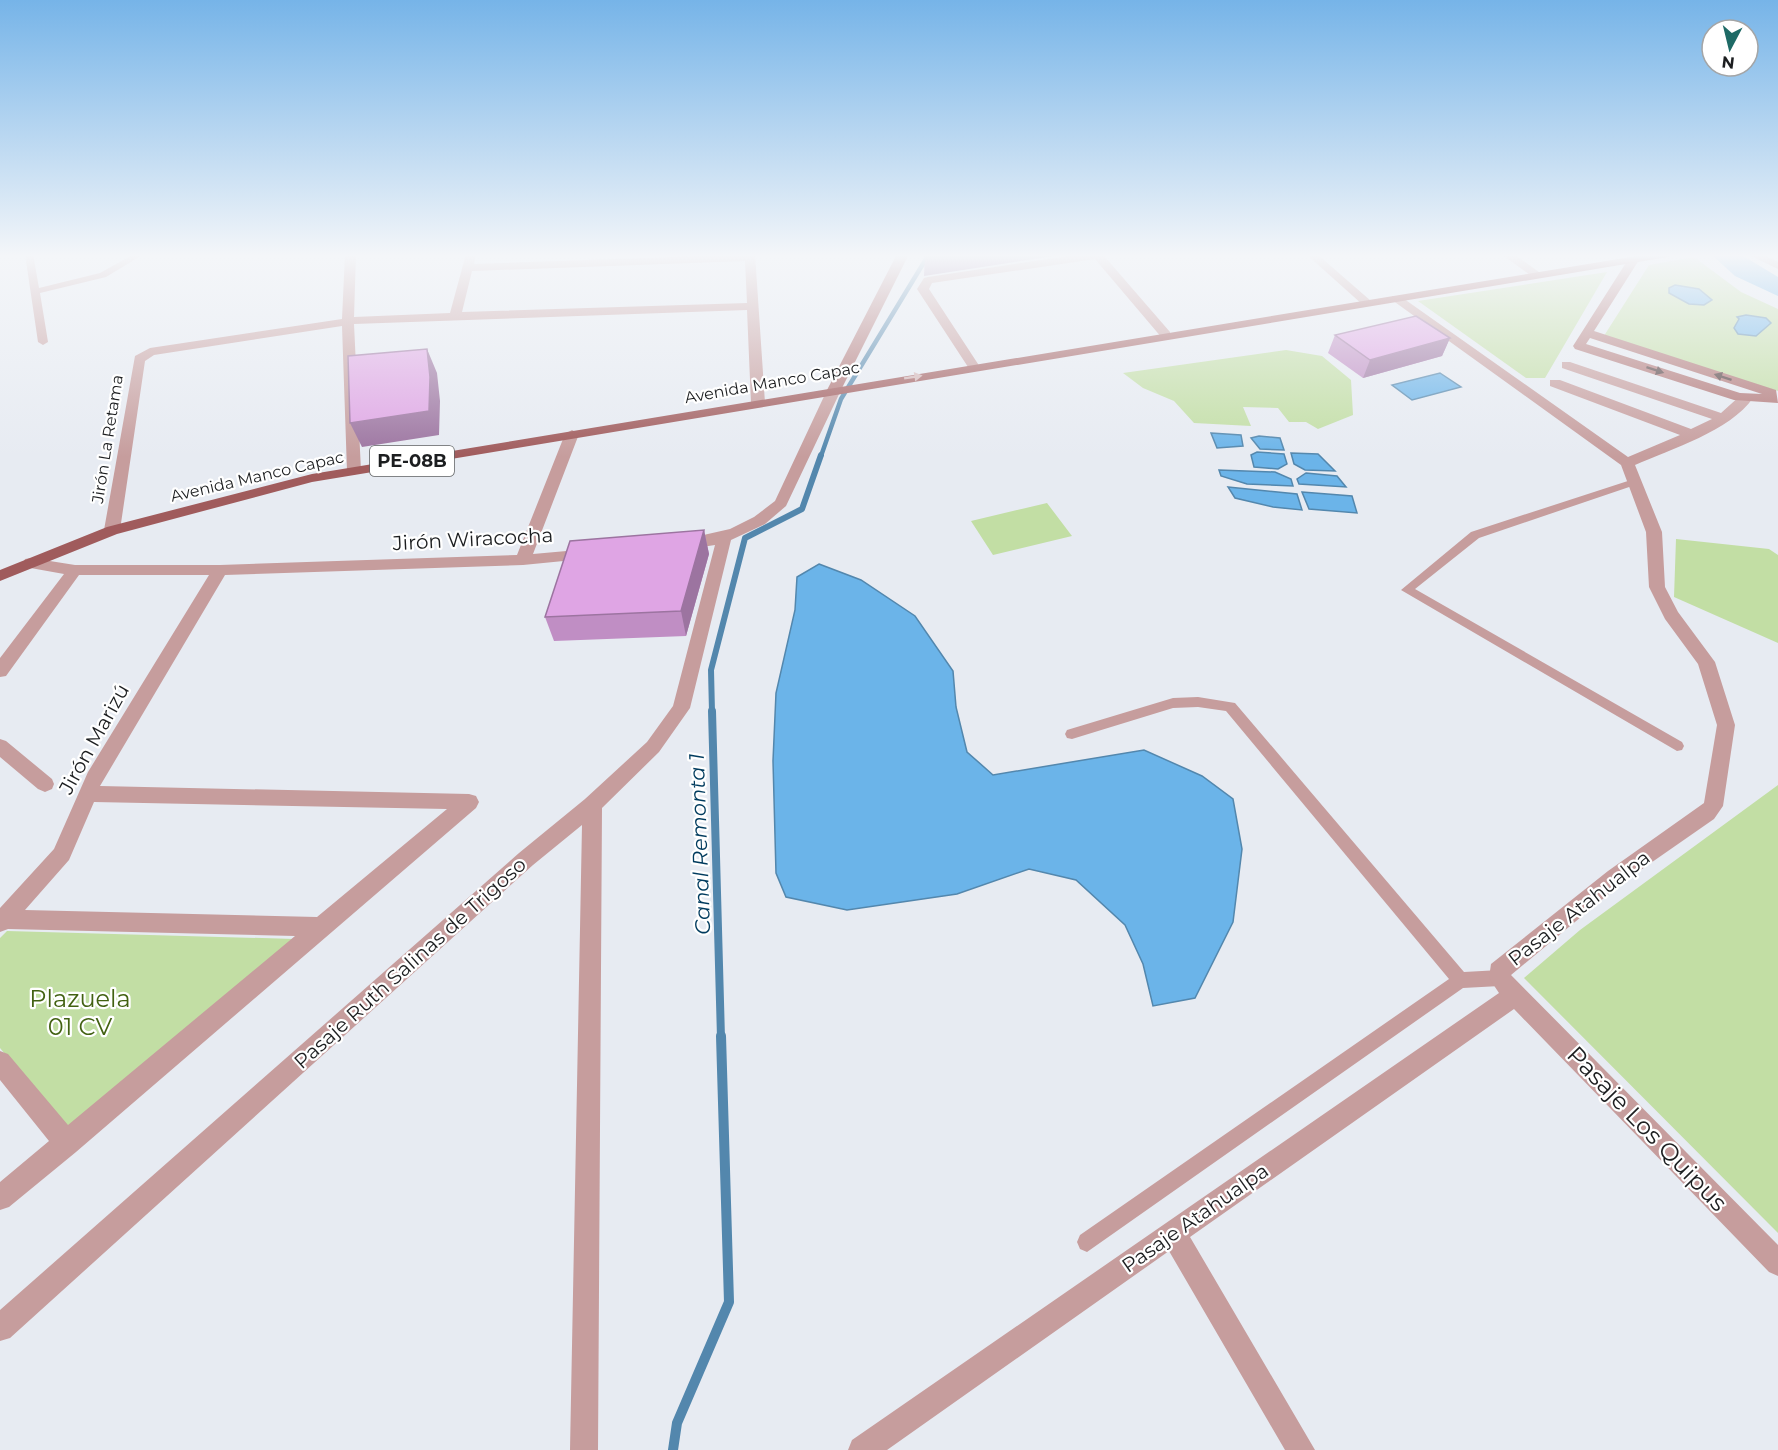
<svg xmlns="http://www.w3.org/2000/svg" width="1778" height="1450" viewBox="0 0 1778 1450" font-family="Montserrat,sans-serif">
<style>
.green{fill:#c2dea4}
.water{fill:#6bb4e9;stroke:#5387ad;stroke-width:1.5}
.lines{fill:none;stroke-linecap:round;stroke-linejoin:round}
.stream-far3{stroke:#5387ad;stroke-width:4.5}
.stream-far2{stroke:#5387ad;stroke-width:6}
.stream-far1{stroke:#5387ad;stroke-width:8}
.stream{stroke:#5387ad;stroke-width:10}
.river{fill:#6bb4e9;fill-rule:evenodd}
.lane{fill:#c69d9d;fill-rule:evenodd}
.street{fill:#c69d9d;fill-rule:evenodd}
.secondary{fill:#b17777;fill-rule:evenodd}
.primary{fill:#a05b5c;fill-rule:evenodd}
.wall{fill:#c08ec4}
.shaded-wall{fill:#9c74a0}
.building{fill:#dfa5e4;stroke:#9c74a0;stroke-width:1.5}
.oneway{fill:#503d3e}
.oneway2{fill:#d4b5b6}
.labels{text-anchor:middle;stroke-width:4.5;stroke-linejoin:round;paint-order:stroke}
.far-street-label{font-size:16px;fill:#1c1e20;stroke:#fff}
.shield{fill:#fff;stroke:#606263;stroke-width:1.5}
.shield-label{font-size:18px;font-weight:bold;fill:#1c1e20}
.street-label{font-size:20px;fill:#1c1e20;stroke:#fff}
.water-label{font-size:21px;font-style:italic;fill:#003b5e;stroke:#fff}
.near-park-label{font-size:24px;fill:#426112;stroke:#fff}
.near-street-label{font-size:24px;fill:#1c1e20;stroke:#fff}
</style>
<rect width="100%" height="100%" fill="#e7ebf2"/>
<!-- green -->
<path class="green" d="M1694,257L1741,292L1778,309V391L1602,339L1649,265Z
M1607,272L1545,378H1526L1418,301Z
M1286,350L1322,356L1351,380L1353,415L1318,429L1306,422H1289L1278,408L1243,407L1251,426L1194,423L1174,401L1143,388L1123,373Z
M1047,503L1072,536L993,555L971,521Z
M1676,539L1769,549L1778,555V643L1674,597Z
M1778,785V1233L1524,978L1580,930Z
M7,931L295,939L66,1128L0,1048V938Z"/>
<!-- water -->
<path class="water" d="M1675,285L1699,289L1712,300L1704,305L1689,304L1669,293V288Z
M1746,315L1766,318L1771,323L1756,336L1738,334L1734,328L1739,319L1737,317Z
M1440,373L1461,387L1412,400L1392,385Z
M1211,433L1241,435L1243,446L1217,448Z
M1259,436L1280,438L1284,450L1260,449L1251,438Z
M1257,452L1284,454L1287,464L1278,469L1254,467L1251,455Z
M1291,453L1318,454L1335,471L1305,470L1294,464Z
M1219,470L1275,472L1291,479L1293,486L1247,484L1221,476Z
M1306,473L1337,476L1346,487L1299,484L1297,479Z
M1228,487L1297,494L1302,510L1273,507L1235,498Z
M1302,492L1352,496L1357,513L1309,509Z
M819,564L861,580L915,616L953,671L956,707L967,752L993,775L1144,750L1202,776L1233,799L1242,849L1233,922L1195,998L1153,1006L1143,964L1125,925L1076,880L1029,869L957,894L847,910L786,897L776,873L773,761L776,693L795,610L797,577Z"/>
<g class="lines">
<!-- stream-far3 -->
<path class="stream-far3" d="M821,456L841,399L929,254"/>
<!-- stream-far2 -->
<path class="stream-far2" d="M712,712L711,670L745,538L802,509L821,455"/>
<!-- stream-far1 -->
<path class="stream-far1" d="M712,711L721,1038"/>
<!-- stream -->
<path class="stream" d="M673,1450L677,1423L729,1302L721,1036"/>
<!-- river -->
<path class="river" d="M1711,254H1740L1778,277V296L1735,276Z"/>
<!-- lane -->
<path class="lane" d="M25,254H33L39,288L100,273L134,254H144L106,277L40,293L48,342L43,345L38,342Z
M1634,479L1639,482L1638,484L1479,538L1415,589L1682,742L1684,746L1682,750L1677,751L1401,590L1471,532Z
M1198,697L1235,703L1464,972L1500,970L1506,973L1508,978L1506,983L1500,986L1463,988L1087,1252L1080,1249L1077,1242L1080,1235L1449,979L1226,711L1198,707L1173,708L1072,739L1067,738L1065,734L1067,730L1173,698Z"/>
<!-- street -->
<path class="street" d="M345,254H356L354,317L450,313L466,254H476L474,264L755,254L765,403L758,407L751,403L747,310L354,324L361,471L354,475L347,471L342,326L154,355L145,361L120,530L112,535L107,533L104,530L135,356L150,348L342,319ZM745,261L747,303L462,312L472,271Z
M1082,254H1108L1105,257L1170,332V338H1162L1095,259L932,283L929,289L980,367L974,371L970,370L917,289L924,278L928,277Z
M1306,254H1317L1371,301V305H1363Z
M1501,254H1514L1543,275L1533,277Z
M1747,254H1761L1778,262V269Z
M1392,296H1400L1628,457L1680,435L1550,386V380H1560L1691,429L1712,419L1562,368V362H1570L1721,413L1741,395H1751L1753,398C1730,431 1671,449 1635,465L1662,532L1665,587L1678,612L1715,662L1735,725L1723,806L1714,819L1622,883L1511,975L1778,1245V1276L1769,1272L1514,1009L1190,1237L1315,1450H1285L1169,1251L887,1450H848L852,1440L1499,993L1489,978L1491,964L1608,871L1704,803L1717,725L1698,664L1665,619L1649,587L1646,532L1621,465L1392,300Z
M834,386L841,390L786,506L765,524L731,540L690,708L659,752L602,808L598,1450H570L582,825L533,865L10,1338L0,1341V1310L519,853L585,799L647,742L673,706L715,545L682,550L674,545L677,541L730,529L754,517L775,501L827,390Z
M572,430L579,434L533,554L589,549L594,550L597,554L594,558L523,565L225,575L100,786L469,794L476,796L479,802L476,808L76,1152L9,1207L0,1210V1182L49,1141L0,1080V1051L8,1054L68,1125L295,936L8,929L0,932V908L54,849L88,772L209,575H79L6,676L0,677V658L64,574L25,567L23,563L25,559L31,558L75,565H220L517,555L565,434ZM94,802L447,809L317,917L25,910L69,860Z
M0,739L6,741L52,779L54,784L52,789L45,792L38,789L0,757Z"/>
<!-- secondary -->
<path class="secondary" d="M897,254H909L841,390L834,394L829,393L827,390Z
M1629,258L1639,260L1594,331L1776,390L1778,403L1734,400L1575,349L1573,346ZM1590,338L1762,394L1740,393L1586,344Z"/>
<!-- primary -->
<path class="primary" d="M1649,254H1674L1668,257L312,482L117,534L0,581V570L107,527L312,474Z"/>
</g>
<!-- wall -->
<path class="wall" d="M1335,335L1450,338L1442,356L1363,378L1328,353Z
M704,530L709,554L686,636L554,641L545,617Z"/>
<!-- shaded-wall -->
<path class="shaded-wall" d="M925,254H1067L924,276Z
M1450,338L1442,356L1363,378L1370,360Z
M427,349L437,373L440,401L439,435L362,447L350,423Z
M704,530L709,554L686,636L681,611Z"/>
<!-- building -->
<path class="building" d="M1416,316L1450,338L1370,360L1335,335Z
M427,349L430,377L429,411L350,423L348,356Z
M704,530L681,611L545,617L570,541Z"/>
<!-- one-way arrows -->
<defs><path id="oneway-solid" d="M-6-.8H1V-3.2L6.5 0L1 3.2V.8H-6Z" transform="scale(1.5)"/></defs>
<g class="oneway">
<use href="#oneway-solid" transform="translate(1655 370) rotate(18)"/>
<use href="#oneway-solid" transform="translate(1723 377) rotate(-162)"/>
</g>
<use class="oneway2" href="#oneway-solid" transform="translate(913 377) rotate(-9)"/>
<!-- sky -->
<linearGradient id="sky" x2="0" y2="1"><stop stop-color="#76b4e8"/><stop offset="0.56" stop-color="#f4f6f9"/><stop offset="1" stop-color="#f4f6f9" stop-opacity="0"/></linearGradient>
<rect width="1778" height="457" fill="url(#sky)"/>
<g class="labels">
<!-- far-street labels -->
<g class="far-street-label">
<text transform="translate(772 382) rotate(-10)" y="6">Avenida Manco Capac</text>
<text transform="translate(107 439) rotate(-81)" y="6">Jirón La Retama</text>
<text transform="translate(257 476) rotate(-13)" y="6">Avenida Manco Capac</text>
</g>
<!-- shield labels -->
<rect class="shield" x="370" y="446" width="84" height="30" rx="4.5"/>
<g class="shield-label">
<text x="412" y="467">PE-08B</text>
</g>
<!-- street labels -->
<g class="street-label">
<text transform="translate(473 539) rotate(-3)" y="7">Jirón Wiracocha</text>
<text transform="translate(94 739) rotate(-61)" y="7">Jirón Marizú</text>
<text transform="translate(1579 908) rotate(-38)" y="7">Pasaje Atahualpa</text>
<text transform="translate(410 963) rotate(-42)" y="7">Pasaje Ruth Salinas de Trigoso</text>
<text transform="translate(1195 1218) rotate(-35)" y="7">Pasaje Atahualpa</text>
</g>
<!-- water labels -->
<g class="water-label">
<text transform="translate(700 844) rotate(-92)" y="7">Canal Remonta 1</text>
</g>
<!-- near-park labels -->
<g class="near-park-label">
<text x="80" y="1007">Plazuela<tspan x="80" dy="28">01 CV</tspan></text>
</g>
<!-- near-street labels -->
<g class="near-street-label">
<text transform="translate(1647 1129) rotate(46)" y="8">Pasaje Los Quipus</text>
</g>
</g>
<!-- north arrow -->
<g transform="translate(1730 48) rotate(187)"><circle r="28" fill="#ffffff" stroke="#a4a5a6" stroke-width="1.5"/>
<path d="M0-4.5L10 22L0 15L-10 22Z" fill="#1e6a66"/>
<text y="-9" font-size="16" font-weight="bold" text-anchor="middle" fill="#1c1e20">N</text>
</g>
</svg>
